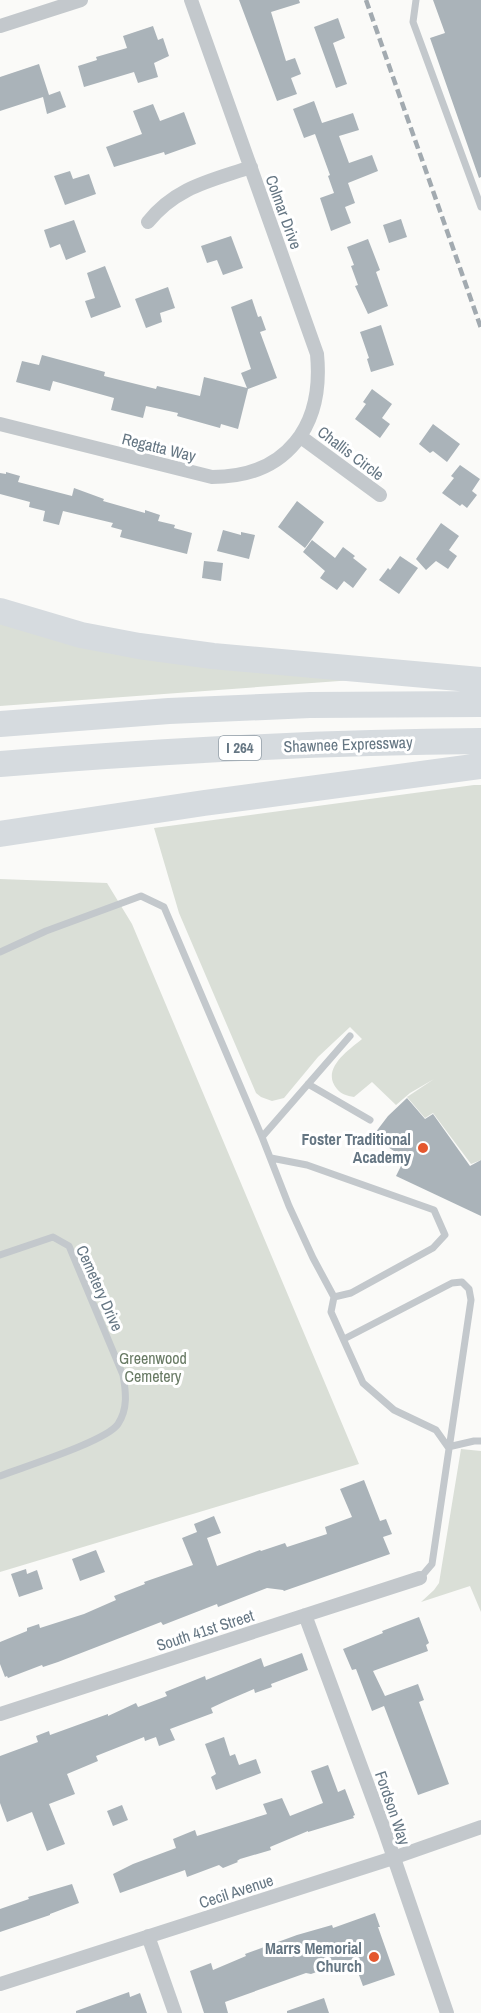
<svg xmlns="http://www.w3.org/2000/svg" width="481" height="2013" viewBox="0 0 481 2013" font-family="'Archivo Narrow',sans-serif">
<style>
.green{fill:#dadfd7}
.building{fill:#aab3b9}
.lines{fill:none;stroke-linecap:round;stroke-linejoin:round}
.lane{stroke:#c3c8cc;stroke-width:7}
.street{stroke:#c3c8cc;stroke-width:14}
.highway{stroke:#d6dbdf;stroke-width:26}
.rail{stroke:#a2aab0;stroke-width:4.5;stroke-dasharray:9 4.5;stroke-linecap:butt}
.poi-dot{fill:#e4572e;stroke:#fff;stroke-width:2}
.labels{text-anchor:middle;stroke-width:6;stroke-linejoin:round;paint-order:stroke}
.shield{fill:#fff;stroke:#939fa8;stroke-width:1.5}
.shield-label{font-size:15px;font-weight:bold;fill:#657683}
.street-label{font-size:16px;fill:#657683;stroke:#fff}
.poi-label{font-size:16px;font-weight:bold;fill:#657683;stroke:#fff;text-anchor:end}
.park-label{font-size:16px;fill:#687a64;stroke:#fff}
</style>
<rect width="100%" height="100%" fill="#fafaf8"/>
<!-- green -->
<path class="green" d="M0,622L353,680L0,706Z
M474,785H481V1160L471,1164L433,1113L425,1118L407,1097L434,1079L410,1093L396,1105L372,1082L354,1097C347,1096 341,1094 337,1089C320,1069 349,1050 362,1039L350,1027L318,1057L284,1098L272,1101L261,1097L256,1093L179,913L154,828Z
M0,879L107,883L132,924L359,1464L0,1572Z
M461,1449L481,1451V1612L470,1586L421,1602L434,1590L439,1583Z"/>
<!-- building -->
<path class="building" d="M239,0H299L300,3L271,12L286,61L295,58L301,74L291,78L297,94L277,101Z
M433,0H481V177L479,178L430,38L445,33Z
M338,18L345,38L333,43L347,84L336,88L314,27Z
M153,26L158,40L163,38L169,56L154,63L158,77L138,83L134,72L84,87L78,66L97,60L96,57L127,48L123,36Z
M39,64L49,95L60,91L66,107L47,114L43,97L0,111V77Z
M314,101L322,123L353,113L359,130L339,136L349,163L372,155L378,171L348,183L355,203L345,207L351,223L331,231L320,198L334,193L328,176L330,175L315,134L304,138L293,109Z
M153,104L160,121L184,112L196,144L165,155L164,152L114,167L106,147L142,134L133,111Z
M70,171L73,179L89,174L96,194L65,205L54,176Z
M401,219L407,237L389,243L383,225Z
M74,220L86,252L66,260L60,244L50,248L44,230Z
M231,236L243,268L223,275L217,260L207,263L201,246Z
M368,239L380,270L376,272L388,306L368,314L355,286L358,285L351,266L354,265L347,247Z
M105,266L121,307L91,318L85,301L95,298L87,273Z
M168,287L175,308L160,313L162,322L146,328L135,299Z
M252,299L258,317L261,316L266,330L260,332L277,378L248,389L238,429L221,424L220,428L177,416L178,413L146,406L143,418L111,410L114,398L53,381L50,391L16,382L22,361L39,365L42,355L105,372L104,376L156,389L157,386L200,396L204,377L247,388L241,373L251,369L231,307Z
M381,325L394,365L371,372L367,359L369,358L360,332Z
M372,389L392,404L382,418L390,424L380,438L355,419L366,404L363,402Z
M433,424L460,444L447,462L433,451L430,453L419,444Z
M460,465L480,479L472,491L477,495L467,508L462,504L460,506L442,493L454,478L451,476Z
M6,472L20,476L18,482L72,496L74,488L104,499L103,501L145,513V510L160,515L158,521L175,525L174,528L192,533L187,554L120,537L122,530L111,527L113,523L63,511L59,525L43,521L45,511L29,507L30,502L0,494V473L6,474Z
M297,501L324,522L305,548L278,527Z
M441,523L459,536L449,550L457,556L448,569L436,561L426,570L416,559Z
M223,530L241,535V532L255,535L249,559L217,551Z
M312,540L335,558L343,547L355,556L353,558L367,569L353,588L344,581L337,590L320,578L325,571L303,552Z
M400,556L418,568L399,594L379,580L388,568L390,570Z
M204,561L223,563L221,581L202,578Z
M407,1098L425,1119L433,1114L470,1166L481,1160V1216L396,1176L405,1158L372,1137L388,1116Z
M364,1480L380,1521L386,1519L392,1534L383,1537L390,1554L284,1591L283,1590L267,1588L218,1607L217,1604L163,1625L161,1622L58,1662L43,1667L42,1665L8,1678L7,1676L5,1677L0,1664V1642L27,1631V1628L39,1624L40,1628L84,1614L116,1600L114,1596L145,1584L144,1582L193,1565L182,1538L197,1532L194,1524L214,1516L221,1533L207,1538L217,1566L260,1550L261,1551L285,1543L287,1547L327,1534L325,1527L352,1517L340,1489Z
M96,1550L105,1572L80,1581L72,1559Z
M26,1569L27,1574L37,1570L43,1589L19,1597L11,1574Z
M419,1617L429,1643L426,1645L428,1651L373,1671L385,1696L418,1684L424,1700L419,1702L449,1784L418,1795L384,1706L372,1711L356,1669L352,1670L343,1649L383,1633L382,1631Z
M302,1653L308,1670L271,1684L272,1687L255,1693L254,1689L226,1701L211,1708L213,1713L170,1729L175,1740L159,1746L156,1737L145,1741L144,1737L96,1756L98,1761L67,1774L75,1794L49,1804L65,1844L47,1851L32,1812L7,1822L0,1803V1756L38,1742L36,1736L49,1731L50,1735L108,1714V1716L136,1703L138,1707L167,1696L165,1692L205,1676L206,1680L261,1658L264,1667Z
M224,1737L230,1756L235,1754L239,1765L256,1759L261,1773L216,1790L211,1777L216,1774L205,1744Z
M328,1765L338,1792L345,1789L355,1815L353,1816L354,1818L308,1832V1831L270,1847L271,1850L240,1859L237,1861L238,1862L223,1868L219,1865L187,1877L185,1870L120,1893L113,1874L133,1864L176,1848L173,1839L195,1830L197,1836L267,1814L263,1804L282,1798L290,1816L323,1803L311,1771Z
M122,1805L128,1820L113,1826L107,1811Z
M72,1884L79,1903L50,1914V1915L0,1932V1909L29,1899L28,1897Z
M375,1913L380,1927H378L395,1975L363,1986L353,1959L311,1974L306,1973L225,2002L228,2013H204L190,1971L211,1963L213,1970L246,1956L245,1954L297,1935L332,1925L333,1928Z
M129,1992L130,1997L140,1993L147,2013H76V2011Z
M324,1998L329,2013H287V2011Z"/>
<g class="lines">
<!-- lane -->
<path class="lane" d="M416,0L413,22L481,207
M0,952L46,931L141,896L164,907L262,1137L289,1206L313,1258L334,1297L351,1293L433,1248L445,1235L434,1210L307,1165L271,1158
M308,1084L370,1120
M262,1137L350,1036
M0,1255L53,1237L69,1246L123,1375C126,1392 128,1409 118,1424C107,1441 23,1467 0,1476
M334,1297L331,1312L363,1383L394,1410L436,1430L448,1447
M344,1339L452,1283L462,1282L469,1289L471,1300L432,1564L420,1578
M448,1447L474,1441H481"/>
<!-- street -->
<path class="street" d="M0,26L81,0
M148,222C176,187 210,181 251,167
M0,424L212,477C287,477 324,426 317,354L191,0
M301,437L380,495
M305,1615L384,1829L447,2013
M0,1714L420,1578
M148,1936L175,2013
M0,1984L393,1858L481,1827"/>
<!-- highway -->
<path class="highway" d="M0,611L81,635L139,646L213,656L481,680
M0,724L169,711L310,705L481,704
M0,764C160,751 320,742 481,741
M0,834L204,803L481,766"/>
<!-- rail -->
<path class="rail" d="M366,0L481,328"/>
</g>
<!-- markers -->
<g class="poi-dot">
<circle cx="423" cy="1148" r="6"/>
<circle cx="374" cy="1957" r="6"/>
</g>
<g class="labels">
<!-- shield labels -->
<rect class="shield" x="219" y="736" width="42" height="24" rx="4.5"/>
<g class="shield-label">
<text x="240" y="753">I 264</text>
</g>
<!-- street labels -->
<g class="street-label">
<text transform="translate(284 212) rotate(70)" y="6">Colmar Drive</text>
<text transform="translate(159 447) rotate(14)" y="6">Regatta Way</text>
<text transform="translate(351 453) rotate(37)" y="6">Challis Circle</text>
<text transform="translate(348 744) rotate(-2)" y="6">Shawnee Expressway</text>
<text transform="translate(100 1288) rotate(66)" y="6">Cemetery Drive</text>
<text transform="translate(205 1630) rotate(-18)" y="6">South 41st Street</text>
<text transform="translate(393 1808) rotate(71)" y="6">Fordson Way</text>
<text transform="translate(236 1891) rotate(-18)" y="6">Cecil Avenue</text>
</g>
<!-- poi labels -->
<g class="poi-label">
<text x="411" y="1145">Foster Traditional<tspan x="411" dy="18">Academy</tspan></text>
<text x="362" y="1954">Marrs Memorial<tspan x="362" dy="18">Church</tspan></text>
</g>
<!-- park labels -->
<g class="park-label">
<text x="153" y="1364">Greenwood<tspan x="153" dy="18">Cemetery</tspan></text>
</g>
</g>
</svg>
